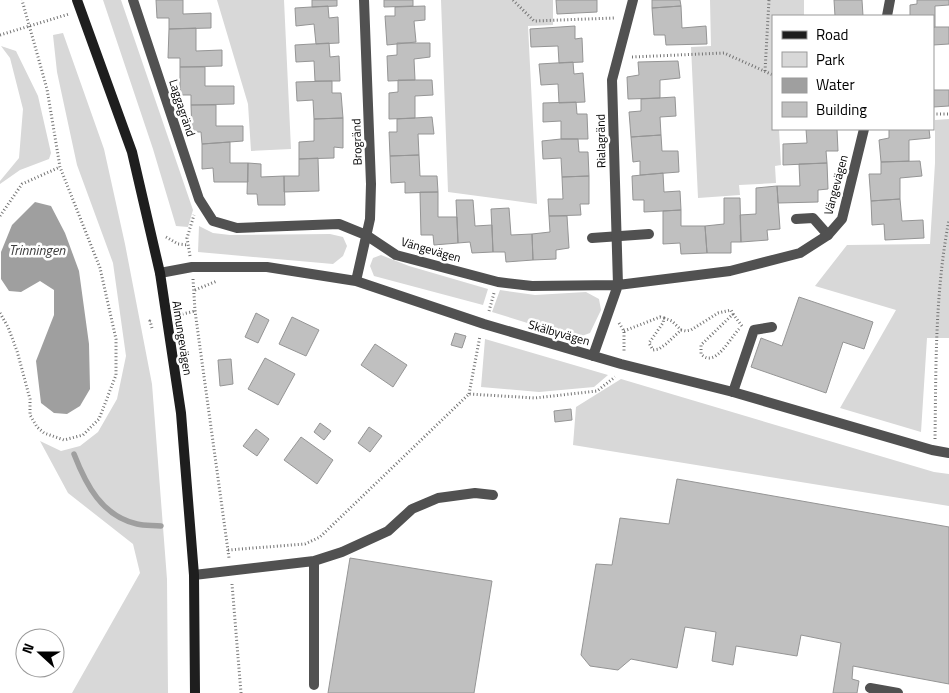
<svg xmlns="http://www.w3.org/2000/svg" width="949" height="693" viewBox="0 0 949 693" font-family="'Titillium Web',sans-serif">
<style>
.green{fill:#d8d8d8}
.water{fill:#9f9f9f}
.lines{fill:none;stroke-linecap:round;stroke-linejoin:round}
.stream{stroke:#9f9f9f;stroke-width:5.5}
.building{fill:#c0c0c0;stroke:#959595}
.path{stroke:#737373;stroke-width:3;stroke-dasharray:1 2.5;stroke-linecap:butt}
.lane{stroke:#515151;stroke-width:10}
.street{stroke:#515151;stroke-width:10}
.secondary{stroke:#1e1e1e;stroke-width:10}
.labels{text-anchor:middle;stroke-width:5;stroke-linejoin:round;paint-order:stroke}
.street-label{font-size:12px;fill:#000;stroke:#fff}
.water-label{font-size:14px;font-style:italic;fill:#404040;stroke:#fff}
</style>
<rect width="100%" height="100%" fill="#fff"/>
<!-- green -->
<path class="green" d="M103,0H121L193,210L188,227L176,226L153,149Z
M217,0H284L291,149L251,151L248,104Z
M441,0H553V25L528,26L537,204L448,192Z
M710,0H804V16H773V129H779L781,165L775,166L776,183L739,185L740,195L698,198L691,47L711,46Z
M63,33L104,149L125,244L152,384L167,579L168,693H72L140,573L133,544L68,493L40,441L61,451L80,446L98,432L117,399L126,356L113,263L77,165L57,72L53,35Z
M1,46L16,51L38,96L51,153L49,159L20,170L0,184V181L19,158L23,109L10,58Z
M949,119V338H927L921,432L840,408L896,310L815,286L847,245L930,244L935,163V120Z
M199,226L213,233L230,235L330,234L343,237L347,246L343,256L333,264L198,252Z
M381,255L409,266L488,289L483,305L374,276L370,266L373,258Z
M500,290L535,295L586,292L599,299L601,310L590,333L576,338L492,312Z
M485,339L608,375L594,387L539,392L481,387Z
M621,379L934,472L949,474V506L573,445L576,407Z"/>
<!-- water -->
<path class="water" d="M35,202L51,206L65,233L79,271L89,344L90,389L80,406L67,414L54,413L41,403L36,361L54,315V290L40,281L21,292L9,291L1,279V252L12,225Z"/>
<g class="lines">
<!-- stream -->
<path class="stream" d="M74,454C86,485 102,516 137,524C145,526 153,525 161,526"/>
</g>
<!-- building -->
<path class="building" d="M156,0H183V14L211,13V28L169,29V18H157Z
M312,0H337V6L312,7Z
M384,0H413V6L384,7Z
M556,0H597V12L557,14Z
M652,0H680L681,6L652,8Z
M834,0H862L863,16H835Z
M917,0H949V5L935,6V27L933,28V16H910V5L917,4Z
M328,6L329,18L338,17L339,43L316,44L314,24L296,26L295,8Z
M425,6V20L414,21L416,42L387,45L385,16H395V7Z
M681,6L682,28L706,26L707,44L666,45L665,35H654L652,8Z
M575,26V39L582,38L583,62L559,63L558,46L531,47L530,29Z
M935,27H949V44L933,45V28Z
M196,28V51L222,50V66L180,67V58H168L169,29Z
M329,43L330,57L339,56L340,81H315L314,61L296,62L295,45Z
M397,43H430V57L414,59L415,80L388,81L387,56L397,55Z
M678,61L680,78L660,80V98L628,99L627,77L639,75L638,62Z
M573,62L574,74L583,73L585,102L559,103L558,84L541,85L539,64Z
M180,67H205V86H234V104L191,105V95H180Z
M398,80H432L433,95L415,96V118L389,119V93L398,92Z
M332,81V93H341L343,118L314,119L313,100L297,101L296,82Z
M933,90H949V106L933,107Z
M675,97L676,116L660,117L661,135L631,137L629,112L641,111V99Z
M576,102L577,114H587L588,139H561V121L543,122V103Z
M191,105H216V126H243V141L202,144L201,132H192Z
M432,117L434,134H418L419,155L390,156L389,132H397V119Z
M343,118V148L334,147V158L299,159V142L314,141V119Z
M806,129H837L838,151H826L827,163L783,165V144L807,143Z
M889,129H929L930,138L909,140V161L881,162L879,140L889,138Z
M661,135L662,151H678L679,172L640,175V161L633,162L631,137Z
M561,139H578L579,152H588L589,176L562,177L561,158L543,159L542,141Z
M230,142V163H248V182H214L213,168L202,169V144Z
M419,155L420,176H437L438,192L405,193V182L391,183L390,156Z
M318,158L319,191L284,192V176H299V159Z
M920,161L922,176L900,178V199L871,201L869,174H881V162Z
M248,163L261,164V177L284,176L285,205H258L257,194H247Z
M827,163L828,189L818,190V202L778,203L777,186H800L799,164Z
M663,173L664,192L680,191L681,210L644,212V200H633L632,176Z
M589,176V204H580L581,215L549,216L548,199H563L562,177Z
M777,186L780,229L767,230L768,240L741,242L740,215L756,214V188Z
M420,192H438V217H457L458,243L434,245L433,235H421Z
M724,198H740L741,242H731V253H707L705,226L724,224Z
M900,199L902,221L923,220L924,238L885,240L884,224L872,225L871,201Z
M456,200H473L475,226L492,225L493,252L472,253L470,242L458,243Z
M509,208L511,235L532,234L533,260L506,262L505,252H493L491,209Z
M681,210V226H705L707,253L681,254L680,243L663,244V211Z
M549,216H567L569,248L556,250V259L533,260L532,234L550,232Z
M799,297L873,322L864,349L843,342L826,393L751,367L761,338L782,346Z
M256,313L269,320L258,343L245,337Z
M292,317L319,330L306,356L279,344Z
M455,333L466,336L462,348L451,345Z
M375,344L407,365L393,387L361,365Z
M265,358L295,374L278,405L248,389Z
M231,359L233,384L220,386L218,360Z
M571,409L572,420L555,422L554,411Z
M320,423L331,431L324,440L314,432Z
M369,427L382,436L370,452L358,443Z
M256,429L269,439L257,456L243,446Z
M301,437L333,460L317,484L284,460Z
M677,479L949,527V684L853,666L852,679L859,681L857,693H833L841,643L801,635L797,656L736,646L733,665L712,661L716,632L685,627L677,668L631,659L618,670L590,666L581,655L596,564L612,565L620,518L669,524Z
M350,558L492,581L474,693H328Z"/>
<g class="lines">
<!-- path -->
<path class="path" d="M513,0L534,21L614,18
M0,35L69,14
M632,57L724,53L773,75
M765,71L769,0
M933,114H949
M0,216L22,184L60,167
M166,237L178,244L188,245
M190,256L187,238L194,215
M193,279L195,311L229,558
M195,290L217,281
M489,311L494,293
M0,313L8,327L17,351L30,399V415L37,427L44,433L64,440L83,435L99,419L116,375V339L100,268L60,167L47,89L22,0
M733,314L742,326
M179,315L195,311
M664,318L672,321L681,330
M619,323L624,331V353
M152,328L150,321L153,320
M624,331L660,317L664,318L663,323L649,343L653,350L659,349L666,344L681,330L686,331L691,330L718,313L731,310L733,314L701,345V354C715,369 730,338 739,329
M469,394L480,336
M935,439C936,366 935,292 949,220
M228,550L305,544L320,537L469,394L535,398L597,391L615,377
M232,584L241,693"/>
<!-- lane -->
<path class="lane" d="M796,219L813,218L828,235
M592,238L649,234
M733,392L754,330L772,327
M314,561V685
M194,575L314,561L342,552L388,531L412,509L438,498L475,493L493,495
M870,688L898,693"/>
<!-- street -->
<path class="street" d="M133,0L199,199L213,221L237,228L339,224L366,235L396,255L498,282L532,286L618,285L730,271L800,253L828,235L842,219L864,129
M887,16L890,0
M160,273L192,267H267L356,281L484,324L621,364L733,392L932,450L949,453
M356,281L370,219L371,184L364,0
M593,356L618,285L612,80L633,0"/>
<!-- secondary -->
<path class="secondary" d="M77,0L132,152L160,273L181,413L194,575L195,693"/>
</g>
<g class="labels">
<!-- street labels -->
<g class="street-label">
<text transform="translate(182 108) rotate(72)" y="4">Laggagränd</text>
<text transform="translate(601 141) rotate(-91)" y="4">Rialagränd</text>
<text transform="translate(357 142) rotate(-92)" y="4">Brogränd</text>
<text transform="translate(836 185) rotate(-75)" y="4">Vängevägen</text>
<text transform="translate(431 250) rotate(16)" y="4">Vängevägen</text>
<text transform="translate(559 333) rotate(16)" y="4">Skälbyvägen</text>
<text transform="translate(182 338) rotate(81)" y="4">Almungevägen</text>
</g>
<!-- water labels -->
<g class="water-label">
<text x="37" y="255">Trinningen</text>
</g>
</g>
<!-- legend -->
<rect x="772" y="15" width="162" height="115" fill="#ffffff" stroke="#999999"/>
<rect x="782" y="31" width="25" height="8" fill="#1e1e1e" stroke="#999999"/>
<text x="816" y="40" font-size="15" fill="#000000">Road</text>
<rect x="782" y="52" width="25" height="15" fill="#d8d8d8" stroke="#999999"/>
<text x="816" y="65" font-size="15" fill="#000000">Park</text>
<rect x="782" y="78" width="25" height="15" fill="#9f9f9f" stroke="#999999"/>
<text x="816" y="90" font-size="15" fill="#000000">Water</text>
<rect x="782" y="102" width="25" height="15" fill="#c0c0c0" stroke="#999999"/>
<text x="816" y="115" font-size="15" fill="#000000">Building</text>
<!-- north arrow -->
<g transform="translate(40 653) rotate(291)"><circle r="24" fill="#ffffff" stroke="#999999"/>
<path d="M0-4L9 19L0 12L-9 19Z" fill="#000000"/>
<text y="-8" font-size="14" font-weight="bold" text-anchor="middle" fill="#000000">N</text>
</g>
</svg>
